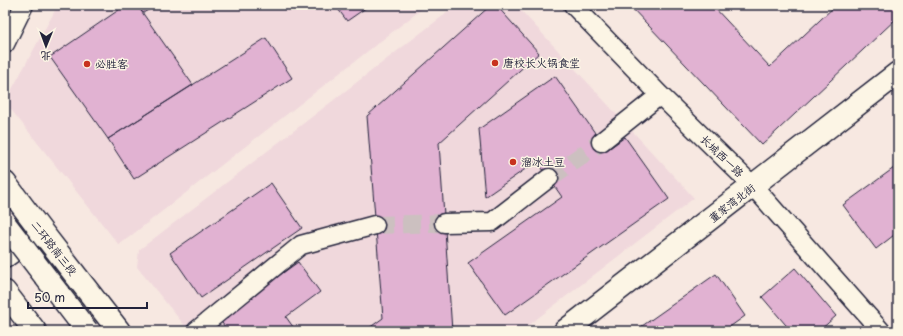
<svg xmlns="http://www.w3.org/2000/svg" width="903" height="336" viewBox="0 0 903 336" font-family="'Playpen Sans','LXGW WenKai TC',sans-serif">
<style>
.built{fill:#f0d8dc}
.building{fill:#e1b2d2;stroke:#22223b}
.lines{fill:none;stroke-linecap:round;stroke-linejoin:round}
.street-tunnel{stroke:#ccc0c0;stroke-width:18;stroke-dasharray:18 9;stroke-linecap:butt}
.street-casing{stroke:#22223b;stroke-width:21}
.secondary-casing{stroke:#22223b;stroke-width:25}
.highway-casing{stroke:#22223b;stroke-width:25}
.street{stroke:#fcf5e5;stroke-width:18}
.secondary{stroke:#fcf5e5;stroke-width:22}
.highway{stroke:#fcf5e5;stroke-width:22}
.highway-bridge-casing{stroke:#22223b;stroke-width:25;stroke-linecap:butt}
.highway-bridge{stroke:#fcf5e5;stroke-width:22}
.poi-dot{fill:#c8321e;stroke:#fcf5e5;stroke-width:1.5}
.labels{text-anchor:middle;stroke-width:3;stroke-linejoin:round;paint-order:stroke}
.poi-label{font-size:11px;fill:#22223b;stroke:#fcf5e5;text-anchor:start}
.street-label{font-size:11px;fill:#22223b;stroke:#fcf5e5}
</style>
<rect width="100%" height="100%" fill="#f7e8e1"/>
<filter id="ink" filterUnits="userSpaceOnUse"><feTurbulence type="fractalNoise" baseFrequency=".025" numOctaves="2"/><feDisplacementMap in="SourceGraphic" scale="8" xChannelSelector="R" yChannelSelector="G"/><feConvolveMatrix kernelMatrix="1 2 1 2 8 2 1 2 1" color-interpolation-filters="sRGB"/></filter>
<g filter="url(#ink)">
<!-- built -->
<path class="built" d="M58,5H427L119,245L5,102Z
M457,5H516L694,198L521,331H189L137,267L139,250Z"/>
<!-- building -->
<path class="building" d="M126,5H137L193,85L108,139L50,57Z
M137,5H157L143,13Z
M335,5H370L347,21Z
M491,5H496L539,53L439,143L452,331H365L383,318L367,116Z
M629,5H712L770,67L836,5H893L898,10V17L762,145Z
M266,38L292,78L134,179L108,139Z
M555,76L607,150L625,137L669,199L505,315L468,263L562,197L537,161L485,197L479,129Z
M898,165V232L876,249L843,205Z
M271,183L302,228L201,298L170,253Z
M298,262L320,292L286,317L296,331H228L219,319Z
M795,268L836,316L819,331H791L762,297Z
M716,274L745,316L724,331H635Z"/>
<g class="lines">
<!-- street-tunnel -->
<path class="street-tunnel" d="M549,178L601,142
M375,225L444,223"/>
<!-- street casing -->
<g class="street-casing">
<path id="street" d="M573,5L660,95L753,186L881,331
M5,44L24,5
M601,142L660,95
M444,223L492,222L549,178
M5,259L42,232
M196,331L301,245L375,225"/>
</g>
<!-- secondary casing -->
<g class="secondary-casing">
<path id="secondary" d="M5,183L42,232L119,331
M565,331L898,73"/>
</g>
<!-- highway casing -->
<g class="highway-casing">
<path id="highway" d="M5,292L35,331"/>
</g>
<!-- street -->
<use href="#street" class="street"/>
<!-- secondary -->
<use href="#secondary" class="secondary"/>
<!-- highway -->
<use href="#highway" class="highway"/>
<!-- highway-bridge casing -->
<g class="highway-bridge-casing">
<path id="highway-bridge" d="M5,224L87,331"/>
</g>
<!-- highway-bridge -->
<use href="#highway-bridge" class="highway-bridge"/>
</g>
</g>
<!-- markers -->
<g class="poi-dot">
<circle cx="495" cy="63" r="4"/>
<circle cx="87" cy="64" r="4"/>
<circle cx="513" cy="162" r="4"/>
</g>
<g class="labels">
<!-- poi labels -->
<g class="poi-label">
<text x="503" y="67">唐校长火锅食堂</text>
<text x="95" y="68">必胜客</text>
<text x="521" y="166">溜冰土豆</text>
</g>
<!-- street labels -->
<g class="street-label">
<text transform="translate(722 156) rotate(44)" y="4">长城西一路</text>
<text transform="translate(732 203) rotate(-38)" y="4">董家湾北街</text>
<text transform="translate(54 248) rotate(52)" y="4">二环路南三段</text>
</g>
</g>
<!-- margin -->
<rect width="903" height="336" fill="none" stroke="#fcf5e5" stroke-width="20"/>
<rect x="10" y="10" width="883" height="316" fill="none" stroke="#22223b" stroke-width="1.5" filter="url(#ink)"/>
<!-- north arrow -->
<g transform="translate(46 46) rotate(181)" stroke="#fcf5e5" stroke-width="3" paint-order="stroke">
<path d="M0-3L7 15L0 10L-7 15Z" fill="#22223b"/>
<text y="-6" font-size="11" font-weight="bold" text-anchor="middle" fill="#22223b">北</text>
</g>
<!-- scale -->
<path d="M28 302v6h119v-6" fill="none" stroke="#22223b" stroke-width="2"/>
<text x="34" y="302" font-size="12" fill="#22223b" stroke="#fcf5e5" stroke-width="3" paint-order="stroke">50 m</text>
</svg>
